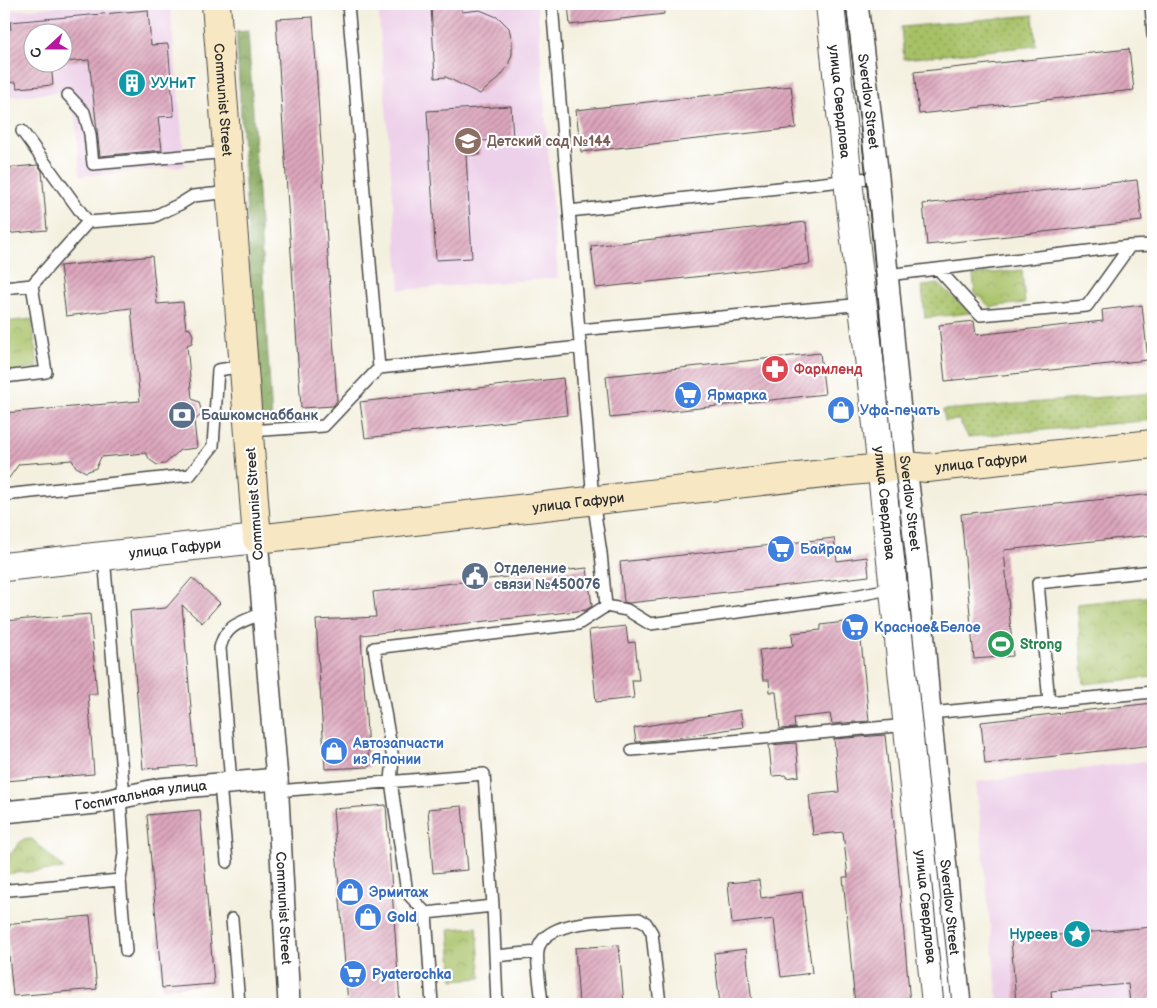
<svg xmlns="http://www.w3.org/2000/svg" width="1157" height="1008" viewBox="0 0 1157 1008" font-family="'Balsamiq Sans',sans-serif">
<style>
.built{fill:#edd0e9;fill-rule:evenodd}
.grass{fill:url(#grass-dots);stroke:#697648}
.forest{fill:url(#forest-crowns);stroke:#586943}
.park{fill:url(#park-crowns);stroke:#697648}
.building{fill:url(#building-hatch)}
.lines{fill:none;stroke-linecap:round;stroke-linejoin:round}
.service-casing{stroke:#494946;stroke-width:14}
.minor-casing{stroke:#494946;stroke-width:24}
.tertiary-casing{stroke:#494946;stroke-width:30}
.secondary-casing{stroke:#494946;stroke-width:30}
.service{stroke:#fff;stroke-width:11}
.minor{stroke:#fff;stroke-width:21}
.tertiary{stroke:#fff;stroke-width:28}
.secondary{stroke:#f7e8c3;stroke-width:28}
.tram{stroke:#2b2b2b;stroke-width:1}
.labels{text-anchor:middle;stroke-width:4.5;stroke-linejoin:round;paint-order:stroke}
.culture-label{font-size:14px;font-weight:bold;fill:#0d838f;stroke:#fff;text-anchor:start}
.street-label{font-size:14px;fill:#2b2b2b;stroke:#fff}
.education-label{font-size:14px;font-weight:bold;fill:#785e54;stroke:#fff;text-anchor:start}
.health-label{font-size:14px;font-weight:bold;fill:#be3a42;stroke:#fff;text-anchor:start}
.shop-label{font-size:14px;font-weight:bold;fill:#366cbe;stroke:#fff;text-anchor:start}
.service-label{font-size:14px;font-weight:bold;fill:#4e5e75;stroke:#fff;text-anchor:start}
.leisure-label{font-size:14px;font-weight:bold;fill:#27864d;stroke:#fff;text-anchor:start}
</style>
<defs>
<pattern id="grass-dots" width="8" height="8" patternUnits="userSpaceOnUse" patternTransform="scale(1.25)"><rect width="8" height="8" fill="#a7c166"/><path d="M2 2h.1M6 6h.1" fill="none" stroke="#889d54" stroke-width="1.8" stroke-linecap="round"/></pattern>
<pattern id="forest-crowns" width="20" height="18" patternUnits="userSpaceOnUse" patternTransform="scale(1.25)"><rect width="20" height="18" fill="#85a75b"/><path d="M2 6a3 3 0 1 1 6 0M12 15a3 3 0 1 1 6 0" fill="none" stroke="#6d884b"/></pattern>
<pattern id="park-crowns" width="20" height="18" patternUnits="userSpaceOnUse" patternTransform="scale(1.25)"><rect width="20" height="18" fill="#a7c166"/><path d="M2 6a3 3 0 1 1 6 0M12 15a3 3 0 1 1 6 0" fill="none" stroke="#889d54"/></pattern>
<pattern id="building-hatch" width="6" height="6" patternUnits="userSpaceOnUse" patternTransform="scale(1.25)"><rect width="6" height="6" fill="#dda7bd"/><path d="M-1 1l2-2M0 6l6-6M5 7l2-2" fill="none" stroke="#b3889a"/></pattern>
</defs>
<rect width="100%" height="100%" fill="#fff"/>
<filter id="ink" filterUnits="userSpaceOnUse"><feTurbulence type="fractalNoise" baseFrequency=".02" numOctaves="2"/><feDisplacementMap in="SourceGraphic" scale="10" xChannelSelector="R" yChannelSelector="G"/><feConvolveMatrix kernelMatrix="1 2 1 2 8 2 1 2 1" color-interpolation-filters="sRGB"/></filter>
<filter id="wash" filterUnits="userSpaceOnUse"><feTurbulence type="fractalNoise" baseFrequency=".0096" numOctaves="4" result="noise"/><feDisplacementMap in="SourceGraphic" scale="20" xChannelSelector="R" yChannelSelector="G"/><feGaussianBlur stdDeviation="1.12" result="paint"/><feColorMatrix in="noise" values="0 0 0 0 0 0 0 0 0 0 0 0 0 0 0 0 0 1.4 0 .05"/><feComposite in="paint" operator="in"/></filter>
<g filter="url(#wash)">
<rect width="100%" height="100%" fill="#f4f0df"/>
<!-- built -->
<path class="built" d="M89,4H170L185,166L80,176L73,91L4,97V11ZM32,32H62V62H32Z
M378,4H537L558,278L400,290Z
M1153,760V1004H998L976,782Z"/>
<!-- grass -->
<path class="grass" d="M1033,15L1036,46L904,59L901,27Z
M939,284L970,313L925,318L922,286Z
M1153,393V420L968,437L959,420L945,421L943,410Z"/>
<!-- forest -->
<path class="forest" d="M248,31L272,420L259,421L236,32Z"/>
<!-- park -->
<path class="park" d="M1022,270L1025,303L990,307L975,293L973,275Z
M32,319L38,368L4,372V322Z
M1153,596V677L1084,684L1077,604Z
M32,839L64,869L4,874V862L22,840Z
M477,927L481,978L453,980L449,929Z"/>
<g id="blocks">
<!-- building -->
<path class="building" d="M449,4H462V12L480,10L492,15L499,18L509,28L512,41V54L508,66L500,77L480,94L446,77L435,78L431,6Z
M568,4H663L664,14L570,25Z
M148,10L151,45L168,44L174,116L158,117L162,150L100,156L89,60L62,62V32H32V62H51L53,85L17,88L16,82L4,83V30L11,29L10,22Z
M313,17L337,401L333,406L301,408L276,19Z
M1129,49L1134,90L919,114L914,72Z
M791,86L796,128L581,152L576,110Z
M511,106L513,139L480,141V155H466L472,258L436,260L427,111Z
M38,165L42,171L47,230L4,234V168Z
M1137,180L1142,221L927,245L923,204Z
M806,222L810,264L596,288L591,246Z
M152,256L157,304L183,302L186,328L190,329L193,335L192,343L187,345L192,399L199,402L201,410V415L194,421L197,448L180,450L165,464L157,465L150,460L146,453L101,457L96,468L86,472L76,467L72,460L19,464L4,485V413L140,401L131,308L66,316L60,266Z
M1142,305L1148,360L945,381L939,325L974,321L976,335L1103,321L1102,310Z
M820,353L825,394L610,418L606,376Z
M563,378L567,415L365,438L360,402Z
M1153,494V535L1004,550L1013,656L974,659L961,514Z
M834,538L837,561L867,557L869,576L629,603L624,602L620,562Z
M587,568L592,606L586,610L361,635L369,767L325,769L316,620L376,617L373,592Z
M192,578L220,603L202,623L182,605L196,765L143,769L130,611L166,608Z
M90,614L97,694H88L94,774L4,781V621Z
M859,620L869,721L832,724L830,714L794,718L795,728L780,729L776,692H770L769,680H763L759,650L793,646L792,633L821,630V625Z
M626,626L628,643L635,642L639,680H632L634,698L596,702L589,630Z
M1153,703V745L985,764L981,722Z
M740,710L743,727L676,738L636,742L634,728Z
M885,735L898,864L910,1004H855L843,877H848L843,832L813,835L809,795L839,792L834,739Z
M796,743L799,776L786,778V775L772,776L769,745Z
M386,805L400,1004H348L333,809Z
M462,806L468,870L433,873L428,809Z
M200,810L214,984L162,988L147,815Z
M759,880L761,898L802,892L812,973L781,977L774,919L732,924L728,883Z
M90,916L97,989L13,996L7,933L10,925L14,923Z
M1153,927V1004H1130L1128,984L1051,991L1052,1004H1016L1011,939Z
M619,945L624,1004H579L575,948Z
M746,949L752,1004H720L714,953Z"/>
</g>
</g>
<g filter="url(#ink)">
<use href="#blocks" fill-opacity="0" stroke="#494946" stroke-width="1"/>
<g class="lines">
<!-- service casing -->
<g class="service-casing">
<path id="service" d="M348,4L379,368
M1151,4L1153,35
M68,95L84,112L90,134L93,164L228,152
M22,131L88,222
M569,211L878,177
M938,269L980,315L1087,306L1130,246
M887,275L1130,246L1153,245
M4,288L32,285L88,222L153,217L180,204L193,196L231,192
M579,330L864,304
M4,377L46,372L32,285
M249,431L324,426L379,368L580,347
M4,495L190,475L213,446L218,370L244,366
M104,556L124,797
M606,606L627,610L650,624L849,597L894,588
M1049,702L1038,583L1153,571
M930,713L1153,692
M632,750L908,725
M231,783L220,648C225,624 243,622 263,613
M220,784L227,862
M277,791L484,774L493,906L497,1004
M120,880L124,853L120,798
M9,890L120,880L126,951
M426,913L493,906
M232,919L239,1004
M495,956L538,952
M432,1004L426,913L407,893L391,781L393,759L374,648L578,624L606,606L601,553L593,500L552,4
M542,1004C541,990 536,964 538,950C544,918 614,921 639,919L646,923L652,933L660,1004"/>
</g>
<!-- minor casing -->
<g class="minor-casing">
<g id="minor">
<path id="s1" d="M857,4L878,177L902,432L918,569L930,713L960,1004"/>
<path id="s2" d="M257,539L277,779L289,1004"/>
<path id="s3" d="M4,812L96,803L160,789L277,779"/>
</g>
</g>
<!-- tertiary casing -->
<g class="tertiary-casing">
<g id="tertiary">
<path id="s4" d="M830,4L848,181L878,433L936,1004"/>
<path id="s5" d="M4,567L257,539"/>
</g>
</g>
<!-- secondary casing -->
<g class="secondary-casing">
<g id="secondary">
<path id="s6" d="M216,4L257,539L850,471L907,466L927,468L1153,444"/>
</g>
</g>
<!-- service -->
<use href="#service" class="service"/>
<!-- minor -->
<use href="#minor" class="minor"/>
<!-- tertiary -->
<use href="#tertiary" class="tertiary"/>
<!-- secondary -->
<use href="#secondary" class="secondary"/>
<!-- tram -->
<path class="tram" d="M846,4L866,178L891,431L952,1004
M931,875L944,1004"/>
</g>
</g>
<!-- icons -->
<defs>
<g id="building-disc" transform="scale(1.4375)"><circle r="9.5" fill="#0f9aa8" stroke="#fff"/><path d="M-4-6H4V6H1V3H-1V6H-4ZM-2.5-4.3h1.7v1.8h-1.7ZM.8-4.3h1.7v1.8H.8ZM-2.5-1h1.7V.8h-1.7ZM.8-1h1.7V.8H.8Z" fill="#fff"/></g>
<g id="school-disc" transform="scale(1.4375)"><circle r="9.5" fill="#8d6e63" stroke="#fff"/><path d="M0-5L7-2L0 1L-7-2ZM-4 1L0 2.5L4 1V4Q0 6-4 4Z" fill="#fff"/></g>
<g id="pharmacy-disc" transform="scale(1.4375)"><circle r="9.5" fill="#e0444e" stroke="#fff"/><path d="M-2-6h4v4h4v4h-4v4h-4v-4h-4v-4h4Z" fill="#fff"/></g>
<g id="supermarket-disc" transform="scale(1.4375)"><circle r="9.5" fill="#3f7fe0" stroke="#fff"/><path d="M-6-5.5h2.5l.6 2H6L4.5 2H-2.5L-4.4-4H-6ZM-1.5 3.2a1.3 1.3 0 1 0 .1 0ZM3 3.2a1.3 1.3 0 1 0 .1 0Z" fill="#fff"/></g>
<g id="shop-disc" transform="scale(1.4375)"><circle r="9.5" fill="#3f7fe0" stroke="#fff"/><path d="M-5-2.5h2.3a2.7 3.5 0 0 1 5.4 0H5L5.5 6h-11ZM-1.5-2.5h3a1.5 2.3 0 0 0-3 0Z" fill="#fff"/></g>
<g id="bank-disc" transform="scale(1.4375)"><circle r="9.5" fill="#5c6f8a" stroke="#fff"/><path d="M-6-4H6V4H-6ZM0-2.3a2.3 2.3 0 1 0 0 4.6a2.3 2.3 0 1 0 0-4.6Z" fill="#fff"/></g>
<g id="civic-disc" transform="scale(1.4375)"><circle r="9.5" fill="#5c6f8a" stroke="#fff"/><path d="M-.6-6.5H3V-4.5H.6V-3L4-1V1h2V6H-6V1h2V-1L-.6-3ZM-1.2 2.5V6h2.4V2.5Z" fill="#fff"/></g>
<g id="stadium-disc" transform="scale(1.4375)"><circle r="9.5" fill="#2e9e5b" stroke="#fff"/><path d="M0-5a6.5 5 0 1 0 0 10a6.5 5 0 1 0 0-10ZM-3.5-1.8h7v3.6h-7Z" fill="#fff"/></g>
<g id="sight-disc" transform="scale(1.4375)"><circle r="9.5" fill="#0f9aa8" stroke="#fff"/><path d="M0-6L1.8-2.2L6-1.7L2.9 1.2L3.7 5.4L0 3.3L-3.7 5.4L-2.9 1.2L-6-1.7L-1.8-2.2Z" fill="#fff"/></g>
</defs>
<g fill-rule="evenodd">
<use href="#building-disc" x="132" y="83"/>
<use href="#school-disc" x="468" y="141"/>
<use href="#pharmacy-disc" x="775" y="369"/>
<use href="#supermarket-disc" x="688" y="395"/>
<use href="#shop-disc" x="841" y="410"/>
<use href="#bank-disc" x="182" y="415"/>
<use href="#supermarket-disc" x="781" y="549"/>
<use href="#civic-disc" x="475" y="576"/>
<use href="#supermarket-disc" x="855" y="627"/>
<use href="#stadium-disc" x="1001" y="644"/>
<use href="#shop-disc" x="334" y="751"/>
<use href="#shop-disc" x="350" y="892"/>
<use href="#shop-disc" x="368" y="917"/>
<use href="#sight-disc" x="1077" y="934"/>
<use href="#supermarket-disc" x="353" y="974"/>
</g>
<g class="labels">
<!-- culture labels -->
<g class="culture-label">
<text x="151" y="88">УУНиТ</text>
<text x="1058" y="939" text-anchor="end">Нуреев</text>
</g>
<!-- street labels -->
<g class="street-label">
<text dy="5" stroke="none"><textPath href="#s6" startOffset="96">Communist Street</textPath></text>
<text dy="5" stroke="none"><textPath href="#s4" startOffset="98">улица Свердлова</textPath></text>
<text dy="5" stroke="none"><textPath href="#s1" startOffset="98">Sverdlov Street</textPath></text>
<text dy="5" stroke="none"><textPath href="#s6" startOffset="1265">улица Гафури</textPath></text>
<text dy="5" stroke="none"><textPath href="#s6" startOffset="860">улица Гафури</textPath></text>
<text transform="translate(254 504) rotate(-94)" y="5">Communist Street</text>
<text dy="5" stroke="none"><textPath href="#s4" startOffset="502">улица Свердлова</textPath></text>
<text dy="5" stroke="none"><textPath href="#s1" startOffset="502">Sverdlov Street</textPath></text>
<text dy="5" stroke="none"><textPath href="#s5" startOffset="172">улица Гафури</textPath></text>
<text dy="5" stroke="none"><textPath href="#s3" startOffset="138">Госпитальная улица</textPath></text>
<text dy="5" stroke="none"><textPath href="#s4" startOffset="908">улица Свердлова</textPath></text>
<text dy="5" stroke="none"><textPath href="#s1" startOffset="908">Sverdlov Street</textPath></text>
<text dy="5" stroke="none"><textPath href="#s2" startOffset="370">Communist Street</textPath></text>
</g>
<!-- education labels -->
<g class="education-label">
<text x="487" y="146">Детский сад №144</text>
</g>
<!-- health labels -->
<g class="health-label">
<text x="794" y="374">Фармленд</text>
</g>
<!-- shop labels -->
<g class="shop-label">
<text x="707" y="400">Ярмарка</text>
<text x="860" y="415">Уфа-печать</text>
<text x="800" y="554">Байрам</text>
<text x="874" y="632">Красное&amp;Белое</text>
<text x="353" y="748">Автозапчасти<tspan x="353" dy="16">из Японии</tspan></text>
<text x="369" y="897">Эрмитаж</text>
<text x="387" y="922">Gold</text>
<text x="372" y="979">Pyaterochka</text>
</g>
<!-- service labels -->
<g class="service-label">
<text x="201" y="420">Башкомснаббанк</text>
<text x="494" y="573">Отделение<tspan x="494" dy="16">связи №450076</tspan></text>
</g>
<!-- leisure labels -->
<g class="leisure-label">
<text x="1020" y="649">Strong</text>
</g>
</g>
<!-- margin -->
<rect width="1157" height="1008" fill="none" stroke="#fff" stroke-width="20"/>
<!-- north arrow -->
<g transform="translate(48 48) rotate(249)"><circle r="24" fill="#ffffff" stroke="#aaaaaa"/>
<path d="M0-4L9 19L0 12L-9 19Z" fill="#b5179e"/>
<text y="-8" font-size="14" font-weight="bold" text-anchor="middle" fill="#2b2b2b">С</text>
</g>
</svg>
